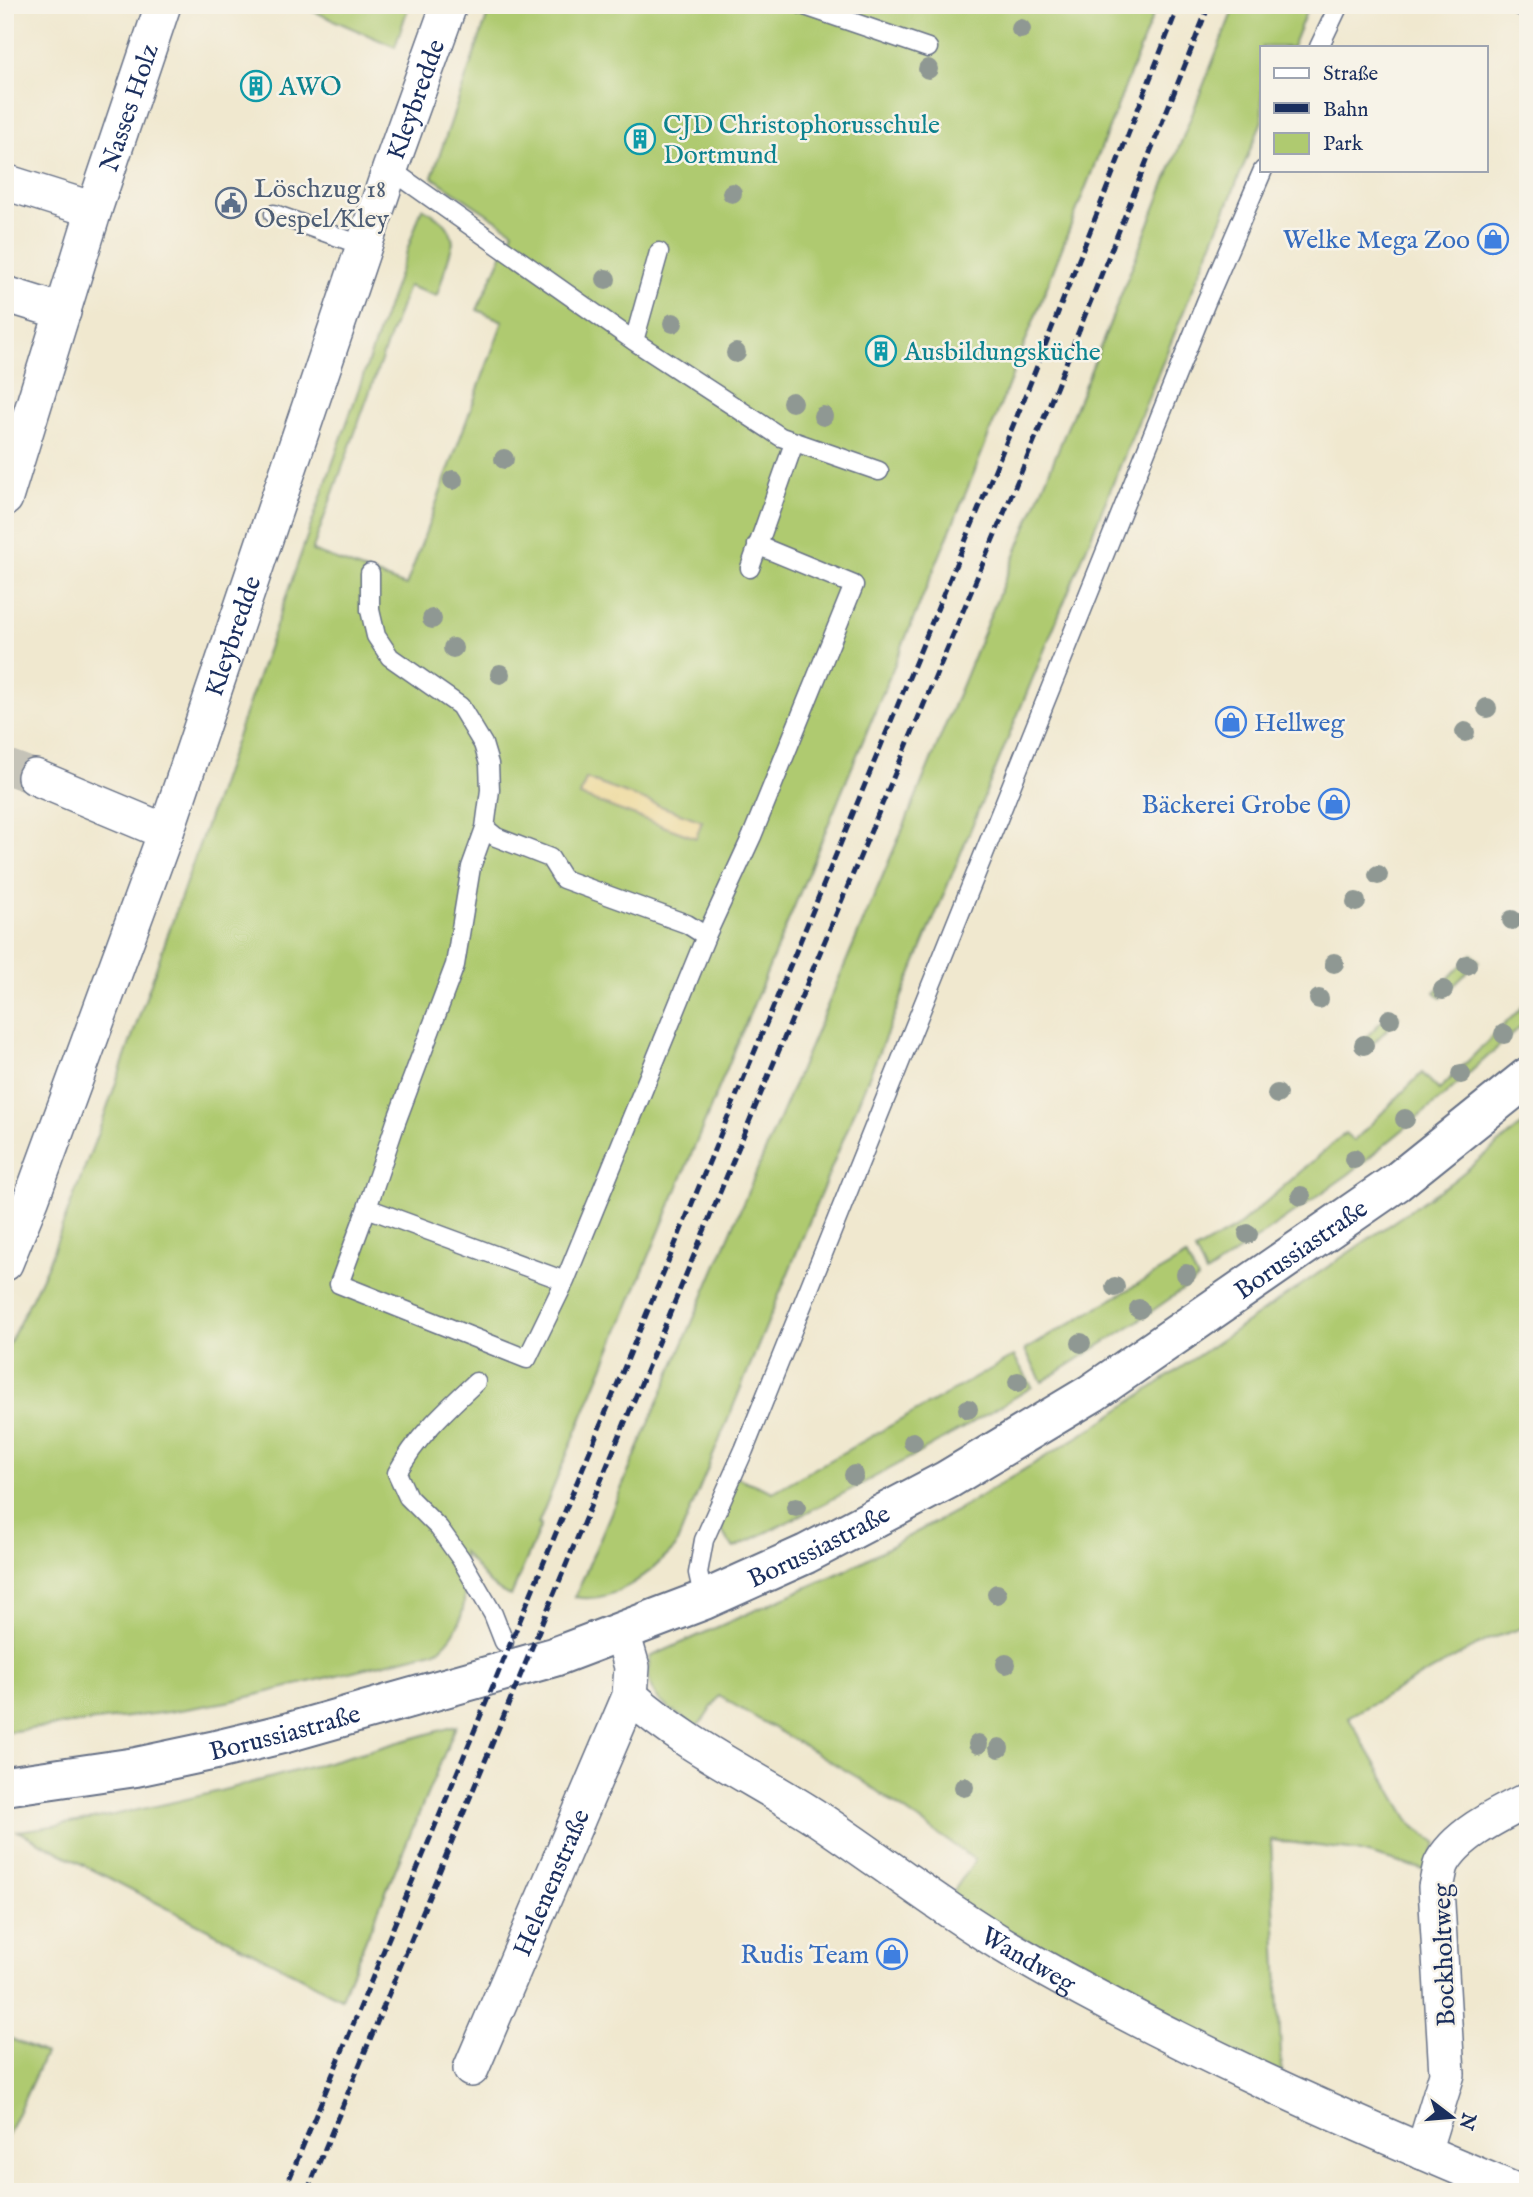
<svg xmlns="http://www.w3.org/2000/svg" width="1533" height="2197" viewBox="0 0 1533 2197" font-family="'IM FELL English',serif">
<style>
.green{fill:#afca70;stroke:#657c67;stroke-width:2}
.sand{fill:#eeda9e;stroke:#84847e;stroke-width:2}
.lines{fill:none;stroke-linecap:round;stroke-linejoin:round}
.street-tunnel{stroke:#c5c3b8;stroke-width:35;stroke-dasharray:35 18;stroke-linecap:butt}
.lane-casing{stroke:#667086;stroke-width:21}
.street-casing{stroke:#667086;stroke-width:38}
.secondary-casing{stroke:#667086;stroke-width:42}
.lane{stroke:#fff;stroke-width:18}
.street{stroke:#fff;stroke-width:35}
.secondary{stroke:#fff;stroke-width:38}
.rail{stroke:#1b2f5e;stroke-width:5;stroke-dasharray:10 5;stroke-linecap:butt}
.tree{fill:#8f9893}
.labels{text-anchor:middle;stroke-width:5;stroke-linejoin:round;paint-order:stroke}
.culture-label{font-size:26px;fill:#0d838f;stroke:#f7f3e8;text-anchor:start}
.street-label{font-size:26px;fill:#1b2f5e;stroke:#f7f3e8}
.service-label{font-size:26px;fill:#4e5e75;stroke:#f7f3e8;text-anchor:start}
.shop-label{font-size:26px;fill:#366cbe;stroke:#f7f3e8;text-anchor:end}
</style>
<rect width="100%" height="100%" fill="#f7f3e8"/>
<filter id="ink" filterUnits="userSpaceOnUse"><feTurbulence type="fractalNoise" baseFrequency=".0143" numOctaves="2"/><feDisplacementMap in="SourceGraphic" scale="14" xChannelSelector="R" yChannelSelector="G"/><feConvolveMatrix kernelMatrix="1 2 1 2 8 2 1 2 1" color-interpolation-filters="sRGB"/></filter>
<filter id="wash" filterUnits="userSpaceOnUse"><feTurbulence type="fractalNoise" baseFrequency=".00686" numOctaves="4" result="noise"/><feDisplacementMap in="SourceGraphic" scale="28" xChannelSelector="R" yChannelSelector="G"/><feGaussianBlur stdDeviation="1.57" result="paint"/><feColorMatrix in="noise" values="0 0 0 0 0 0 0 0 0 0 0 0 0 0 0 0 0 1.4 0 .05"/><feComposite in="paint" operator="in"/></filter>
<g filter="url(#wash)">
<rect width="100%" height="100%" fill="#f0e8cf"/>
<!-- green -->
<path class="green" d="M299,5H409L395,47Z
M491,5H1157L974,473L538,1524L541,1525L511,1596C490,1590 477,1567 463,1552C465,1589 471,1624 438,1650L232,1701L169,1712L5,1732V1352L46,1269L104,1117L422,208C438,217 451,223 453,243L437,296L408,286L312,551L406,586L503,321L477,310L513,231L432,177Z
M1235,5H1309L1292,47H1262V121L675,1548C649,1574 613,1605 575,1597L904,826L1106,333Z
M1472,954L1479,961L1441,998L1435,992Z
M1528,1001V1020L1444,1096L1349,1174L1206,1274L1195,1251L1237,1227L1345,1133L1354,1141L1422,1073L1439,1090Z
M1393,1010L1399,1017L1364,1053L1358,1052L1357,1046Z
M1528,1120V1626L1487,1640L1348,1717L1412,1825L1437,1843L1425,1870L1357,1851L1271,1840L1282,2076L1208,2041L949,1898L975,1860L857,1777L719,1696L704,1719L696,1727C667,1706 642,1699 650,1657L846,1570L956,1511L1094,1427L1453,1181Z
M1186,1256L1198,1279L1132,1325L1042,1382L1025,1350Z
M1014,1356L1032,1387C934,1447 837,1499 734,1548C709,1524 725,1503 736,1477L773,1492Z
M456,1726L341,1998L18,1831C167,1811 313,1766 456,1726Z
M5,2036L45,2054L5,2141Z"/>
<!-- sand -->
<path class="sand" d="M586,779L702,821L696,838L580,796Z"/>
</g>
<g filter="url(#ink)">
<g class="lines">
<!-- street-tunnel -->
<path class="street-tunnel" d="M5,766L35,777"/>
<!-- lane casing -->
<g class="lane-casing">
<path id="lane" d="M802,5L928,48
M1518,5L1528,9
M1319,47L1339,5
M390,169L634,341L781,437L879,471
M274,214L364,246
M634,341L659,252
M750,568L794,443
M485,828L496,837L550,858L563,879L687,924L706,936
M367,1208L339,1284L527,1359L565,1281L367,1208L396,1122L455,965L471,867L485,828L490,790L489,764L483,744L460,706L390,657L376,636L370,610V573
M565,1281L706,936L752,836L854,585L757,545
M476,1382C446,1410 417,1436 397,1473L408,1497L439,1528L461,1559L493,1614L504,1642
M704,1600L698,1573L704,1540L744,1450L1206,302L1263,170"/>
</g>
<!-- street casing -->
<g class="street-casing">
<g id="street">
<path d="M5,182L94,210L5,498"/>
<path id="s1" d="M94,210L163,5"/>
<path d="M5,294L63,312"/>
<path d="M35,777L166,832"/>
<path id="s2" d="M5,1263L32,1197L166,832L390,169L449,5"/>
<path id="s3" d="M630,1696C687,1747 756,1778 820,1820C885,1864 949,1913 1017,1953C1177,2046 1348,2121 1518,2192"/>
<path id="s4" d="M471,2069L630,1696L632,1667L622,1632"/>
<path d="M1423,2152L1447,2074L1436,1887C1438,1880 1439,1872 1441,1865C1455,1835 1500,1814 1528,1800"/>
</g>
</g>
<!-- secondary casing -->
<g class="secondary-casing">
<g id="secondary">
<path id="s5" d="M5,1786L136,1767L216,1750L286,1733L554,1657L704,1600L806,1554L947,1480L1092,1393L1397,1182L1528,1077"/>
</g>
</g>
<!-- lane -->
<use href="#lane" class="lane"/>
<!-- street -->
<use href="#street" class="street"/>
<!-- secondary -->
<use href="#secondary" class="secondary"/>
<!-- rail -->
<path class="rail" d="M284,2192L1024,399L1179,5
M307,2192L754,1110L1048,408L1209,5"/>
</g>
<!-- trees -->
<g class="tree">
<circle cx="1021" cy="29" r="10"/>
<circle cx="928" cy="69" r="10"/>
<circle cx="732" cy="193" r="10"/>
<circle cx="606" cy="279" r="10"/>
<circle cx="673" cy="323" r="10"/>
<circle cx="736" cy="353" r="10"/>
<circle cx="792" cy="402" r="10"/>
<circle cx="823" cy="416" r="10"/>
<circle cx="504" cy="459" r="10"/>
<circle cx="453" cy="480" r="10"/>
<circle cx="432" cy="619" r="10"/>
<circle cx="453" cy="648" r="10"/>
<circle cx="500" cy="674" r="10"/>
<circle cx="1487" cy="708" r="10"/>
<circle cx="1465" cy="732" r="10"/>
<circle cx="1378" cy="875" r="10"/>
<circle cx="1356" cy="902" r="10"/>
<circle cx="1512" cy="920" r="10"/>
<circle cx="1334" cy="963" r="10"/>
<circle cx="1467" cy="965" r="10"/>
<circle cx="1443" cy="990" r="10"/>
<circle cx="1319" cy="999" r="10"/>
<circle cx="1390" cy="1019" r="10"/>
<circle cx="1504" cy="1034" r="10"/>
<circle cx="1364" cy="1045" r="10"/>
<circle cx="1461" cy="1074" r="10"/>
<circle cx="1277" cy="1094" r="10"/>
<circle cx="1405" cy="1119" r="10"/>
<circle cx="1354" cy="1159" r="10"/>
<circle cx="1301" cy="1196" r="10"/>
<circle cx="1248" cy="1234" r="10"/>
<circle cx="1186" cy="1274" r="10"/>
<circle cx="1115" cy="1287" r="10"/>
<circle cx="1139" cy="1309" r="10"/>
<circle cx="1081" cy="1343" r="10"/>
<circle cx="1018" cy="1382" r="10"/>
<circle cx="968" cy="1409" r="10"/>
<circle cx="913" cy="1442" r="10"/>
<circle cx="854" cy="1475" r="10"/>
<circle cx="796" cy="1507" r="10"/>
<circle cx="997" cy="1594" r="10"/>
<circle cx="1006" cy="1664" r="10"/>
<circle cx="978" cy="1744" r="10"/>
<circle cx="999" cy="1748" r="10"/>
<circle cx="964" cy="1787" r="10"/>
</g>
</g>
<!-- icons -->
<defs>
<g id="building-ring" transform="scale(1.575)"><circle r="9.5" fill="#f7f3e8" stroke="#0f9aa8" stroke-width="1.5"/><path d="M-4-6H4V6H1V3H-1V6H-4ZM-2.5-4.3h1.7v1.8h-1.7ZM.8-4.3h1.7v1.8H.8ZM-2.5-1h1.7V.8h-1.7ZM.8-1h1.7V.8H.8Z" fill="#0f9aa8"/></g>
<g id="civic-ring" transform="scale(1.575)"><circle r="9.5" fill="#f7f3e8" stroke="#5c6f8a" stroke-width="1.5"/><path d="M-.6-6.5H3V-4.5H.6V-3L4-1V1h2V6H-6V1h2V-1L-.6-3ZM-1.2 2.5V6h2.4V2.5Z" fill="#5c6f8a"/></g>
<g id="shop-ring" transform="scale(1.575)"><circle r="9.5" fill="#f7f3e8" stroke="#3f7fe0" stroke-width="1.5"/><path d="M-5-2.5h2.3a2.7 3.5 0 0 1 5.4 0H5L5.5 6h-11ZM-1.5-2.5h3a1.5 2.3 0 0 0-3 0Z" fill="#3f7fe0"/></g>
</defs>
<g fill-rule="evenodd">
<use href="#building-ring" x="256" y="86"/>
<use href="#building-ring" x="640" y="139"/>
<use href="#civic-ring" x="231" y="203"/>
<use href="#shop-ring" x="1493" y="239"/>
<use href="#building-ring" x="881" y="351"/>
<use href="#shop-ring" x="1231" y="722"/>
<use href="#shop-ring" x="1334" y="804"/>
<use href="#shop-ring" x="892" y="1954"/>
</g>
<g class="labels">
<!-- culture labels -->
<g class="culture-label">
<text x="279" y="95">AWO</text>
<text x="663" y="133">CJD Christophorusschule<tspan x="663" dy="30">Dortmund</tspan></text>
<text x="904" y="360">Ausbildungsküche</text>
</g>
<!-- street labels -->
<g class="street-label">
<text dy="9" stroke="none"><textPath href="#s2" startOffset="1234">Kleybredde</textPath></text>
<text dy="9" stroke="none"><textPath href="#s1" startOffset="108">Nasses Holz</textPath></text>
<text dy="9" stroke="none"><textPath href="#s2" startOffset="667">Kleybredde</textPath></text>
<text dy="9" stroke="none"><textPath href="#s5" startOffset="1419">Borussiastraße</textPath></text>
<text dy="9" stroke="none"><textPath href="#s5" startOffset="852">Borussiastraße</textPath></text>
<text dy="9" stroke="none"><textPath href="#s5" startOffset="285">Borussiastraße</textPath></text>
<text dy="9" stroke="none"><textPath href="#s4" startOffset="203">Helenenstraße</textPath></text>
<text transform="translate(1443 1955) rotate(-92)" y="9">Bockholtweg</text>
<text dy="9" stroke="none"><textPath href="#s3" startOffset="478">Wandweg</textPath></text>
</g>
<!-- service labels -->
<g class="service-label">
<text x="254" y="197">Löschzug 18<tspan x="254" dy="30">Oespel/Kley</tspan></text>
</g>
<!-- shop labels -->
<g class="shop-label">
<text x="1470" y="248">Welke Mega Zoo</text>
<text x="1254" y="731" text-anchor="start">Hellweg</text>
<text x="1311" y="813">Bäckerei Grobe</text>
<text x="869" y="1963">Rudis Team</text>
</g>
</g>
<!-- margin -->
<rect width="1533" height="2197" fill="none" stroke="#f7f3e8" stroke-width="28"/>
<!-- legend -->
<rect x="1260" y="46" width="228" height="126" fill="#f7f3e8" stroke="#9fa5b1" stroke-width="2"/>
<rect x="1274" y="68" width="35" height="10" fill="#ffffff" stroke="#9fa5b1" stroke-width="2"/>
<text x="1323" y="80" font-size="21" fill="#1b2f5e">Straße</text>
<rect x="1274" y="103" width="35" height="10" fill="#1b2f5e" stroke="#9fa5b1" stroke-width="2"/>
<text x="1323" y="116" font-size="21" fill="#1b2f5e">Bahn</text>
<rect x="1274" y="133" width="35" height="21" fill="#afca70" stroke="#9fa5b1" stroke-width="2"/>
<text x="1323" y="150" font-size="21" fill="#1b2f5e">Park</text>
<!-- north arrow -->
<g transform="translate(1452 2117) rotate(106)" stroke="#f7f3e8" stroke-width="5" paint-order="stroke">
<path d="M0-5L12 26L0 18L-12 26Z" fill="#1b2f5e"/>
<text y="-10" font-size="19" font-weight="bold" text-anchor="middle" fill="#1b2f5e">N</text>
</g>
</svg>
